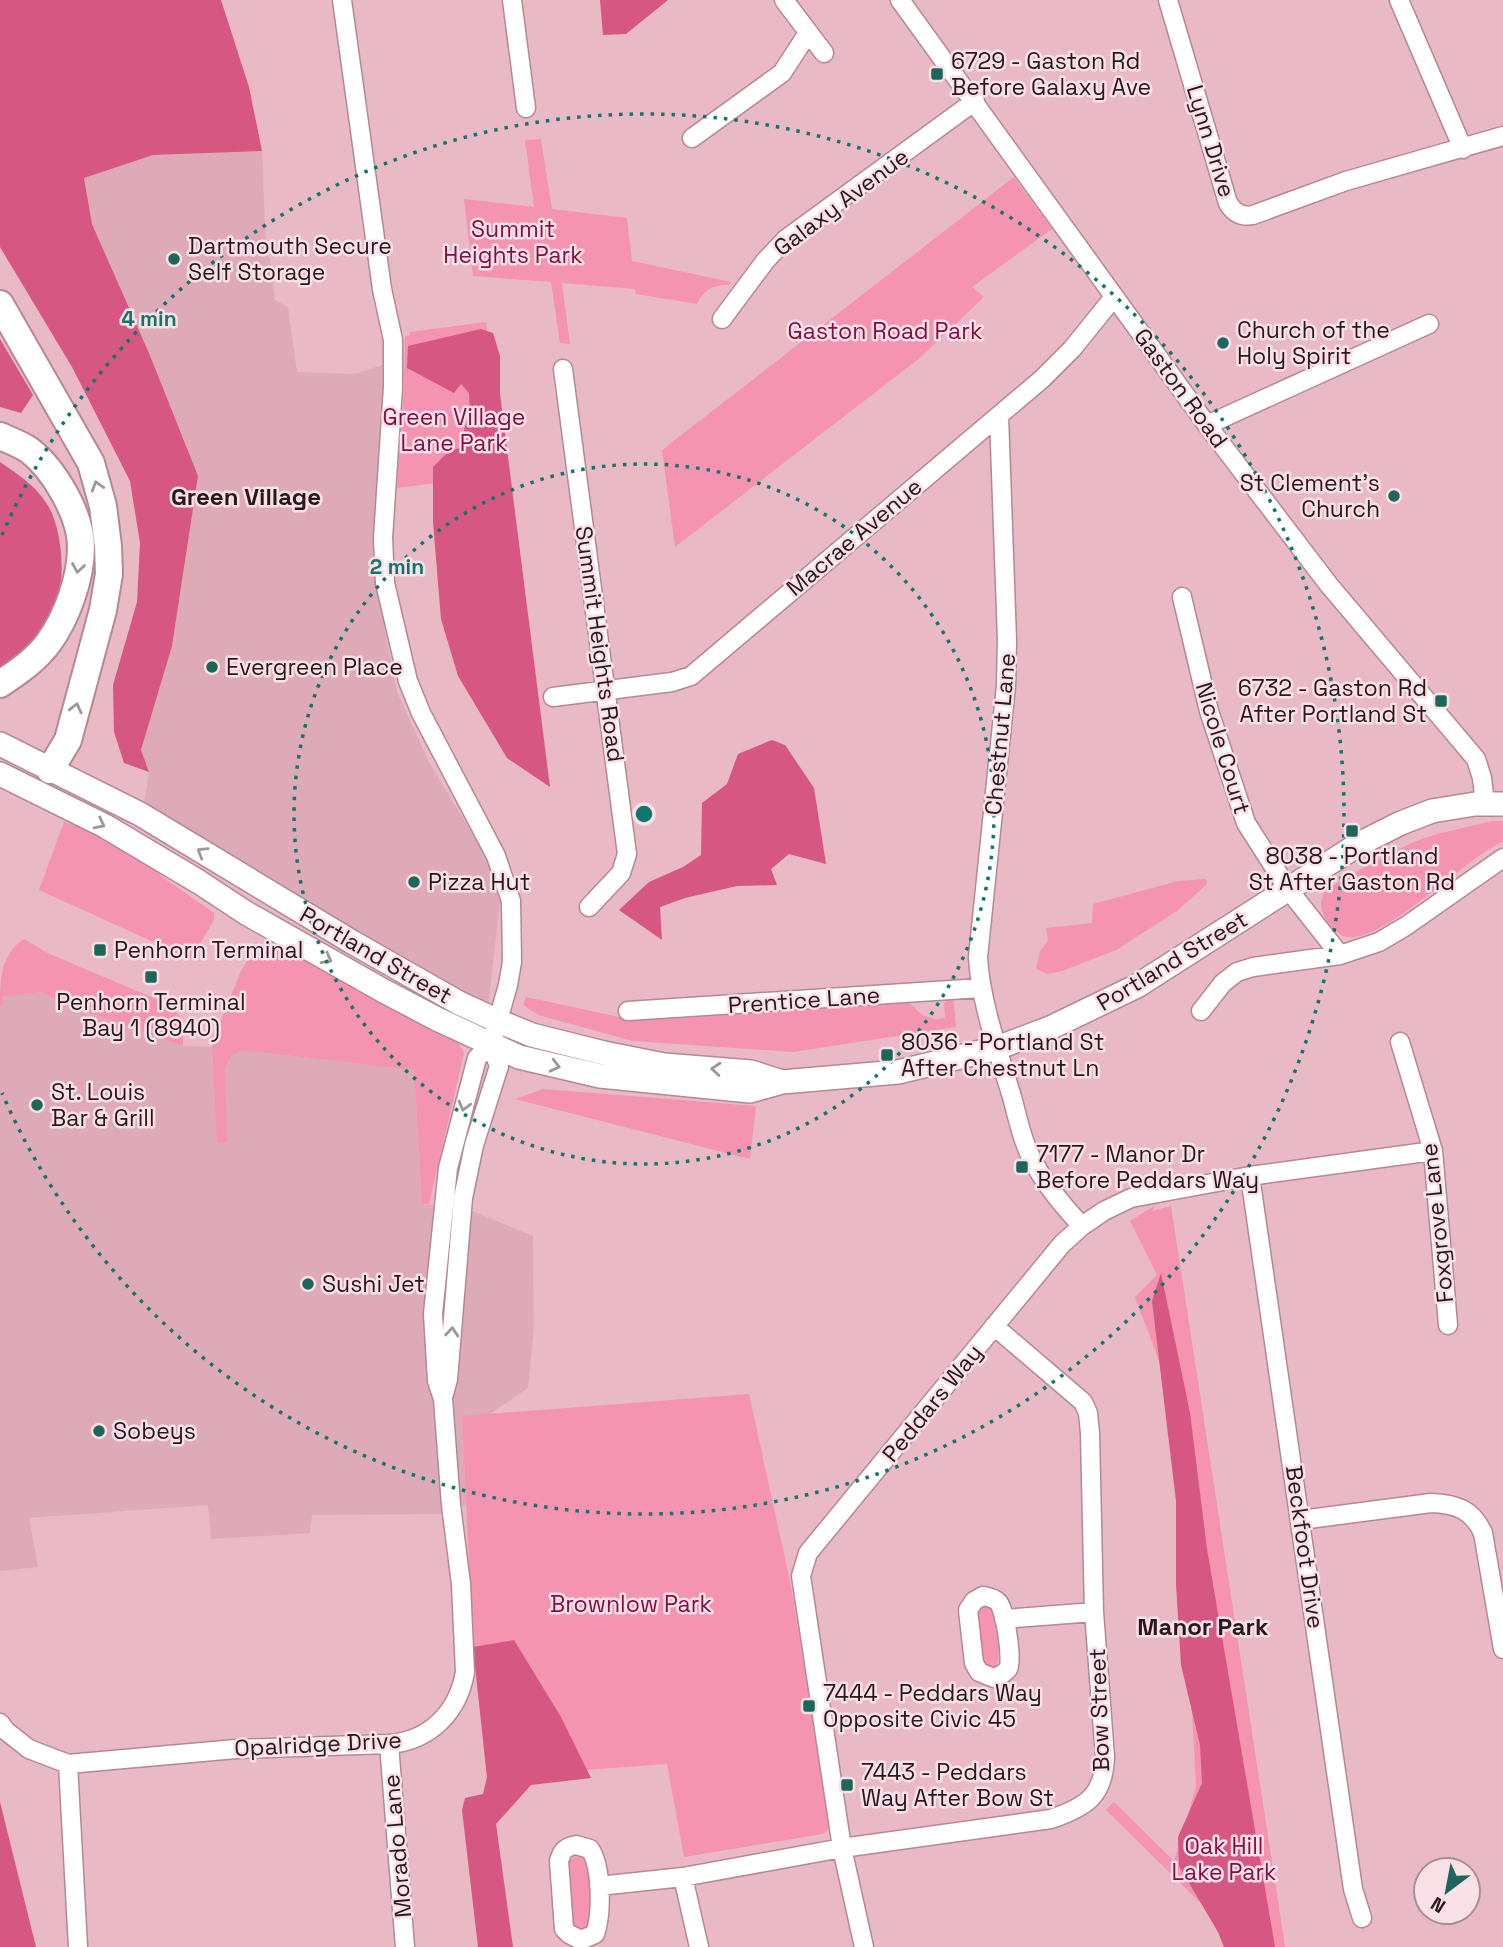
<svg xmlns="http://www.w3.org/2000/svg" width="1503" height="1947" viewBox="0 0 1503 1947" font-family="'Space Grotesk',sans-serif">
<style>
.built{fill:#dfaab7}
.green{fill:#f494b0}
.forest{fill:#d55782}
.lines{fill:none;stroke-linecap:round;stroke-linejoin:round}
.minor-casing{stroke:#b58894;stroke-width:21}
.major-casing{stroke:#b58894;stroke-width:26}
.highway-casing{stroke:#b58894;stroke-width:30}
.minor{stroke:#fff;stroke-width:18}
.major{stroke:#fff;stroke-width:23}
.highway{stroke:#fff;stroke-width:26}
.oneway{stroke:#9e9798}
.ring{fill:none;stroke:#0f766e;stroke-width:3.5;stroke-dasharray:3.5 7}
.poi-dot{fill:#1e665c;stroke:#fae1e7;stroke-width:2.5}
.labels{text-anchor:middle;stroke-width:5;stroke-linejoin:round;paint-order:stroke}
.poi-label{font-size:23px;fill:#28171b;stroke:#fae1e7;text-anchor:start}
.street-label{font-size:23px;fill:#28171b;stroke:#fae1e7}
.park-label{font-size:23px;fill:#850d43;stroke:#fae1e7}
.neighbourhood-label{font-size:24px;font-weight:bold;fill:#28171b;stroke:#fae1e7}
.centre{fill:#0f766e;stroke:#fae1e7;stroke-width:3.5}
.ring-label{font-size:21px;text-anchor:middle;font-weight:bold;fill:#0f766e;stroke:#fae1e7;stroke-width:5;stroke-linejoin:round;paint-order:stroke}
</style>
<rect width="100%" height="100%" fill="#e9b9c5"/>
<!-- built -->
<path class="built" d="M262,151L266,252L270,258L275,300L288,307L297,372L354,374L386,364L373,546L384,628L397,692L430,764L483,851L500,901L486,1026L430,999L140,829L149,772L141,750L172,646L198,476L149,353L92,224L84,178L153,155Z
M42,992L65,1004L183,1046L216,1047L414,1070L422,1204L463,1207L533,1236L534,1327L528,1388L490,1414L462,1417L466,1504L449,1514L312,1515L310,1533L211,1539L208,1505L29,1518L38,1567L0,1571V996Z"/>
<!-- green -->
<path class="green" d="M541,139L552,209L627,218L632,261L731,282L729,285C714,284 703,290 697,304L636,294L635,289L562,283L570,344L560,343L551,282L473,276L464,199L534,207L525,140Z
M1014,177L1052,229L972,287L984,297L921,357L675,547L662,450Z
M486,322L506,471L500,475L397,488L404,389L405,336L410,335V332Z
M1492,821H1503V842C1467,855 1380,949 1343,936C1340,935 1338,932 1335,930C1324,921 1316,905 1325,892C1334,882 1400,848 1414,842C1438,832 1467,828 1492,821Z
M64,822L91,830L136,854L165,879L214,913V920L191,959L39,890Z
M1206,879L1207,884L1177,911L1116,950L1062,971L1047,974L1036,969L1040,951L1048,941L1046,928L1092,923L1093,904L1178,881Z
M24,939L47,953L168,1004C184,1016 183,1027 183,1046L65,1004L42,992L3,996L2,1007H0C0,982 0,954 24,939Z
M267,946L284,948L337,975L404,1015L458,1042L464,1053L429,1204H422L414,1070L242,1050L230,1057L225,1069L227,1142L217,1143L212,1043L241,971L253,951Z
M953,996L956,1027L793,1052L633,1041L538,1015L523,1005L526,997L619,1017L789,1011L819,1007L908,1001L922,1015L937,1020L945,1017L944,1003Z
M543,1089L756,1106L750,1159L515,1099Z
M1156,1205L1152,1211L1171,1206L1285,1947H1234L1233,1935L1106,1810L1114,1802L1174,1861L1196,1787L1176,1406L1135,1297L1157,1275L1130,1221Z
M749,1394L791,1586L830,1827L823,1834L684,1857L667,1764L487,1777L473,1647L462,1416Z
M980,1602L990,1604C996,1616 1002,1654 996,1666L990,1669L984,1666C974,1648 971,1621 980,1602Z
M579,1855L588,1861L593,1910L590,1927L577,1929L574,1925L568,1881L569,1861Z"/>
<!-- forest -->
<path class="forest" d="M0,0H221L249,87L262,151L153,155L84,178L92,224L149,353L198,476L172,646L141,750L149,772L124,763L114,732L113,685L137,602L140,543L130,481L72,367L0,247Z
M600,0H668L626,34L603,35Z
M481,329L493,333L500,356V394L550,787L507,758L458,676L441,619L433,522V467L448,452L465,446L464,430L470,412L469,393L461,384L454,393L407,368L408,346Z
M0,339L33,395L21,413L0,407Z
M0,462C22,477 45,492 54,519C61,537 65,576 58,594C48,622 29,656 0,667Z
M772,740L785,745L814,788L826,864L789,854L771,869L777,885L737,886L685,898L660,907L662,940L619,910L649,882L683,867L701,855L702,803L727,784L738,754Z
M1161,1273L1190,1413L1207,1549L1275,1947H1224L1218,1932L1179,1866L1178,1837L1202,1783L1200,1745L1181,1665L1176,1584V1501L1152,1301Z
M514,1640L561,1717L591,1778L531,1785L496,1824L513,1947H478L462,1810L465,1798L483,1794L487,1777L473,1647Z
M0,1802L36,1947H0Z"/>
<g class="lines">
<!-- minor casing -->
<g class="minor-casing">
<path id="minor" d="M512,0L526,108
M784,0L824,53
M900,0L1207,425L1329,585L1476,759L1482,778L1485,804
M1168,0L1228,203C1234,213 1242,217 1253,215L1346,181L1503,136
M1399,0L1463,149
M692,138L782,73L808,33
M722,319L766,260L786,239L975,101
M563,369L627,854L621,873L589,907
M999,416L1007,640L1006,686L978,957C980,1000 999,1054 1012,1097C1017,1115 1021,1136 1029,1153C1042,1181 1061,1204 1082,1226
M1207,425L1429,324
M1182,597L1209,711L1246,823L1288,889L1340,955
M553,697L672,682L691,676L1042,379L1072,349L1114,297
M628,1011L981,988
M1201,1011L1223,983L1237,972L1253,967L1340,955L1379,942L1406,926L1503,858
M1400,1042L1433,1151L1448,1325
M1250,1176L1353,1889L1362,1918
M444,1394L448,1379L463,1198L474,1145L499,1066L491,1045
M1301,1520L1431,1503C1456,1504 1472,1509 1483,1533L1503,1649
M983,1596C988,1597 994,1598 998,1602C1005,1609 1013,1660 1008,1669C1004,1674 999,1676 994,1678L979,1672L974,1663L968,1610L974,1601Z
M1004,1619L1094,1612
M0,1723L6,1731L29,1749L68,1764L236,1749L389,1744C429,1741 458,1713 465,1672L461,1584L451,1505L443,1399L437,1381L433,1314L448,1168L477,1058L491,1045L508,985L512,962L511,901L496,856L421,713L408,681L385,583L383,538L393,387V340L382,289L342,0
M389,1744L405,1947
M68,1764L78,1947
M576,1845L590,1849C602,1867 602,1914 595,1934L581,1940L569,1934L564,1929L559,1861C562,1851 565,1847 576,1845Z
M683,1877L699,1947
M599,1886L683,1877L842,1848L1051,1819C1086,1807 1104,1796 1105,1757L1094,1612L1090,1433L1088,1413L1083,1402L994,1326
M864,1947L842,1848L801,1576L808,1553L1062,1244L1082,1226L1104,1211L1131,1198L1250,1176L1433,1151"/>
</g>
<!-- major casing -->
<g class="major-casing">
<path id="major" d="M0,744L140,814L352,942L459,1003L498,1021L532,1035L604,1053L664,1065L751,1072L782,1082
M0,774L105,826L199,882L246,913L382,990L437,1019L519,1057L600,1076L750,1091L782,1082L898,1072L997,1048L1050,1028L1137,986L1359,844L1401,823L1432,811L1475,804H1503"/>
</g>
<!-- highway casing -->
<g class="highway-casing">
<path id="highway" d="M0,304L91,463L103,506L108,546L109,574L103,610L68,740L50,770
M0,436C9,440 20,444 29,450C54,469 81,515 81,547C81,578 67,617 49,642C36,660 18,672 0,684"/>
</g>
<!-- minor -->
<use href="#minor" class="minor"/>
<!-- major -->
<use href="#major" class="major"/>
<!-- highway -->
<use href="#highway" class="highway"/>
</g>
<!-- one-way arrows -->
<defs><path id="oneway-chevron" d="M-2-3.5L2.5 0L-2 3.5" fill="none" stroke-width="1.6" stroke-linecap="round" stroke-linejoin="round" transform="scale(1.75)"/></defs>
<g class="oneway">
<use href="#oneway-chevron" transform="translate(97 486) rotate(-107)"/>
<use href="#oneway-chevron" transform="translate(78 568) rotate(99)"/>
<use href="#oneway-chevron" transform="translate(76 708) rotate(-76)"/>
<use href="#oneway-chevron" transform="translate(100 824) rotate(27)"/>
<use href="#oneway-chevron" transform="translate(202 852) rotate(-148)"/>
<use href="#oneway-chevron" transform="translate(327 959) rotate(29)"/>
<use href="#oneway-chevron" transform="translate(555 1066) rotate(14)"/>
<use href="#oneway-chevron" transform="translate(716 1069) rotate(-175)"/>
<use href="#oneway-chevron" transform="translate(464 1106) rotate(105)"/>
<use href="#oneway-chevron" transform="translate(452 1332) rotate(-85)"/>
</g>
<!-- distance rings -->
<g class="ring">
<circle cx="644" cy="814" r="350"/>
<path d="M2 535A700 700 0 1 1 2 1093"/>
</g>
<!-- markers -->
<g class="poi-dot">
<rect x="930" y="67" width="14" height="14" rx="3.5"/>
<circle cx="174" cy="259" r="7"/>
<circle cx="1223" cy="343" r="7"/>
<circle cx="1394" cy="496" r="7"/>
<circle cx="212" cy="667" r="7"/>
<rect x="1434" y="694" width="14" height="14" rx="3.5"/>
<rect x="1345" y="824" width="14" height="14" rx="3.5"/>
<circle cx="414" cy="882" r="7"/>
<rect x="93" y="943" width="14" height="14" rx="3.5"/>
<rect x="144" y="970" width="14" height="14" rx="3.5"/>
<rect x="880" y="1048" width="14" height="14" rx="3.5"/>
<circle cx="37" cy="1105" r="7"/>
<rect x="1015" y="1160" width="14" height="14" rx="3.5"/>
<circle cx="308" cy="1284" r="7"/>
<circle cx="99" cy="1431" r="7"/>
<rect x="802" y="1699" width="14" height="14" rx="3.5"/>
<rect x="840" y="1778" width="14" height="14" rx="3.5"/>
</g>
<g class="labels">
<!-- poi labels -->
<g class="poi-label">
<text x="951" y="69">6729 - Gaston Rd<tspan x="951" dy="26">Before Galaxy Ave</tspan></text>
<text x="188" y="254">Dartmouth Secure<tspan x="188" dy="26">Self Storage</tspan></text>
<text x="1237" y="338">Church of the<tspan x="1237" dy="26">Holy Spirit</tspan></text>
<text x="1380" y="491" text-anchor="end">St Clement's<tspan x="1380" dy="26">Church</tspan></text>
<text x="226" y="675">Evergreen Place</text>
<text x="1427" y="696" text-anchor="end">6732 - Gaston Rd<tspan x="1427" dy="26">After Portland St</tspan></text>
<text x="1352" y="864" text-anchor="middle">8038 - Portland<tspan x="1352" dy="26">St After Gaston Rd</tspan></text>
<text x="428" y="890">Pizza Hut</text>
<text x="114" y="958">Penhorn Terminal</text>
<text x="151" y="1010" text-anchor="middle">Penhorn Terminal<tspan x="151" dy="26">Bay 1 (8940)</tspan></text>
<text x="901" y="1050">8036 - Portland St<tspan x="901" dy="26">After Chestnut Ln</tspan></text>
<text x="51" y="1100">St. Louis<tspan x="51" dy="26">Bar &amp; Grill</tspan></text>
<text x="1036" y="1162">7177 - Manor Dr<tspan x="1036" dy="26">Before Peddars Way</tspan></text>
<text x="322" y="1292">Sushi Jet</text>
<text x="113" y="1439">Sobeys</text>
<text x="823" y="1701">7444 - Peddars Way<tspan x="823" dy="26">Opposite Civic 45</tspan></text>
<text x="861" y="1780">7443 - Peddars<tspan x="861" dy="26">Way After Bow St</tspan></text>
</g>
<!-- street labels -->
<g class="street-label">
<text transform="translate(1211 141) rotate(73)" y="8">Lynn Drive</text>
<text transform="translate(841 202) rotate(-37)" y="8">Galaxy Avenue</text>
<text transform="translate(1181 388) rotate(54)" y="8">Gaston Road</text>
<text transform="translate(854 537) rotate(-40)" y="8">Macrae Avenue</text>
<text transform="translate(600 644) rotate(82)" y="8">Summit Heights Road</text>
<text transform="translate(1000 734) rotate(-85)" y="8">Chestnut Lane</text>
<text transform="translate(1223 748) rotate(73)" y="8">Nicole Court</text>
<text transform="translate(376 955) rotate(30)" y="8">Portland Street</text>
<text transform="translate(1172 961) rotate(-31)" y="8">Portland Street</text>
<text transform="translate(804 1000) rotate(-4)" y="8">Prentice Lane</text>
<text transform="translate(1437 1223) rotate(-96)" y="8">Foxgrove Lane</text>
<text transform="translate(932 1403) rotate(-51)" y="8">Peddars Way</text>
<text transform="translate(1305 1547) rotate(82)" y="8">Beckfoot Drive</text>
<text transform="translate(1099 1710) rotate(-92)" y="8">Bow Street</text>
<text transform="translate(318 1744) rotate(-3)" y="8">Opalridge Drive</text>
<text transform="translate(397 1846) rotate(-95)" y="8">Morado Lane</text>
</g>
<!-- park labels -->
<g class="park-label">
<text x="513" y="237">Summit<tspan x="513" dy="26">Heights Park</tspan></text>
<text x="885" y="339">Gaston Road Park</text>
<text x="454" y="425">Green Village<tspan x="454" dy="26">Lane Park</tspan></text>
<text x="631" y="1612">Brownlow Park</text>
<text x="1224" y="1854">Oak Hill<tspan x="1224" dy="26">Lake Park</tspan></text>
</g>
<!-- neighbourhood labels -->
<g class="neighbourhood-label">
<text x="246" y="505">Green Village</text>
<text x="1203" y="1635">Manor Park</text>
</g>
</g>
<circle cx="644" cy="814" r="10" class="centre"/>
<g class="ring-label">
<text x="149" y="326">4 min</text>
<text x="397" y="574">2 min</text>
</g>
<!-- north arrow -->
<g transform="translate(1447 1891) rotate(212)"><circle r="33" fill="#fae1e7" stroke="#a69095" stroke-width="2"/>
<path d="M0-5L12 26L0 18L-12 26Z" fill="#1e665c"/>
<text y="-10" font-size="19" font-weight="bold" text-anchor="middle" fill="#28171b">N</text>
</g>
</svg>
